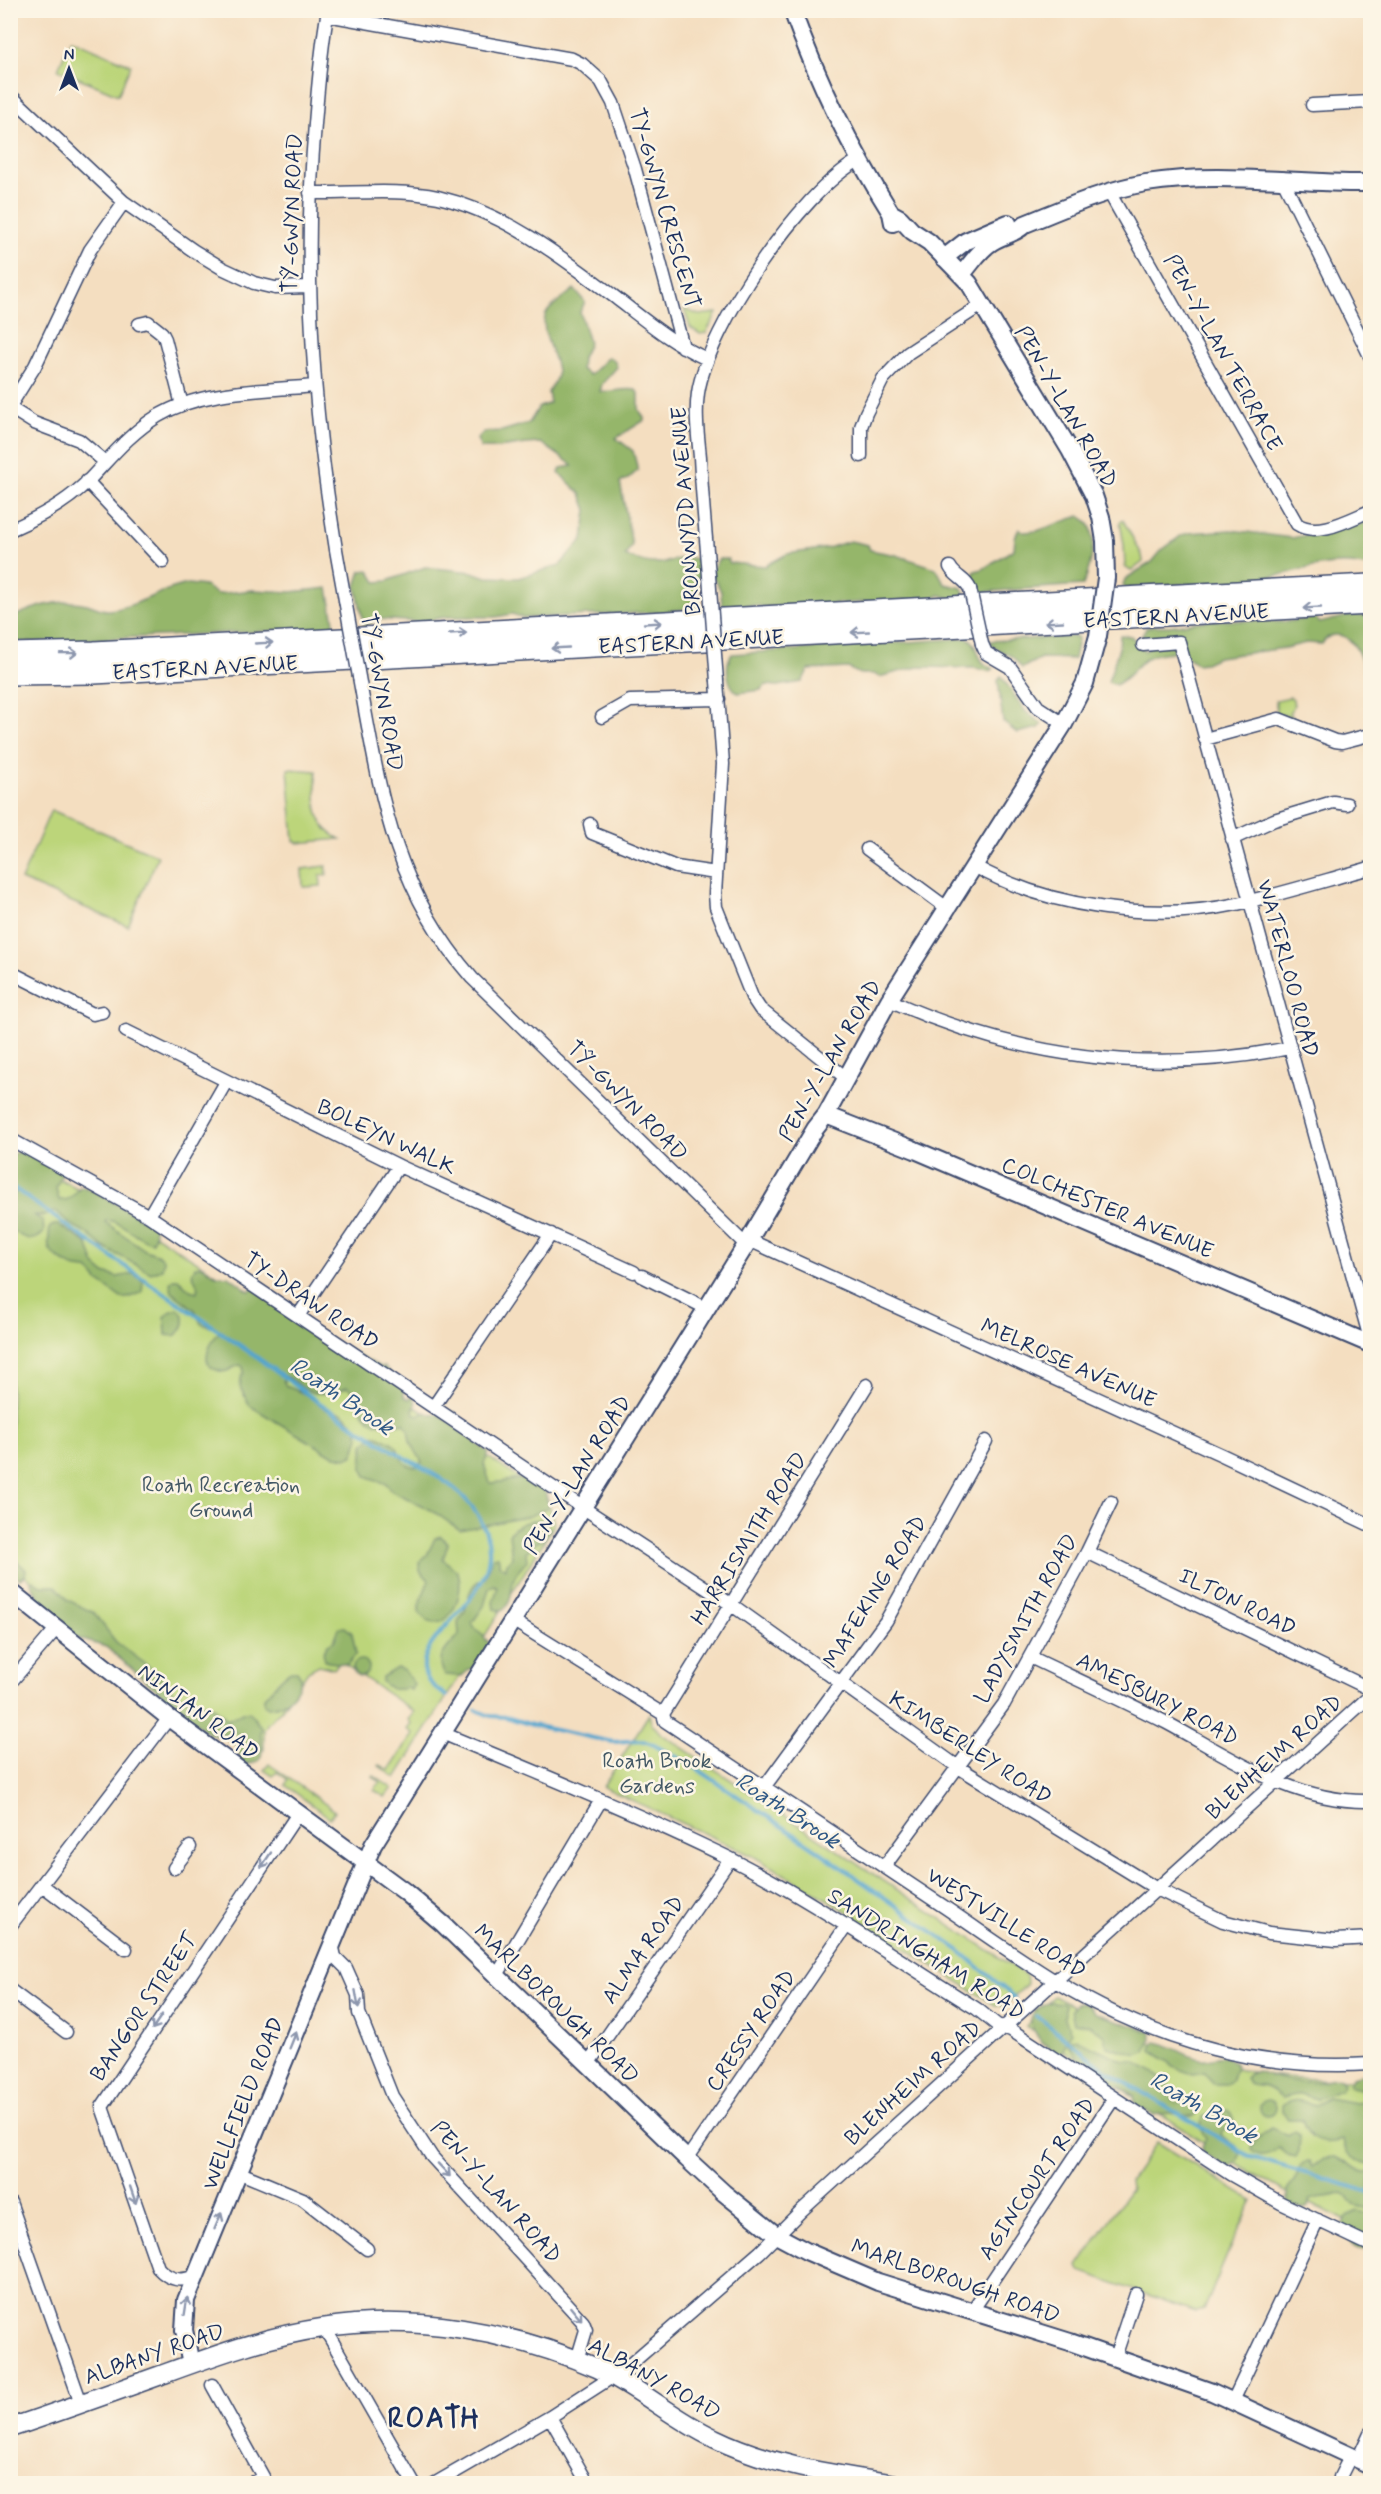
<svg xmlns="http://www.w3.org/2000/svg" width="1381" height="2494" viewBox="0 0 1381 2494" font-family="Mynerve,sans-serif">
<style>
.green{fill:#bcd57a;stroke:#6c826c;stroke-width:1.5}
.forest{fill:#95b66a;stroke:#587264;stroke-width:1.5}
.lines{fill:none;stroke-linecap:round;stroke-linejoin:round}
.stream{stroke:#53a4ce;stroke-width:4}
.street-casing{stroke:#3c496d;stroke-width:15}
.secondary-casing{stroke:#3c496d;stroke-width:20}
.primary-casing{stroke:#3c496d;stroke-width:21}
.highway-casing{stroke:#3c496d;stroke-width:24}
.street{stroke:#fff;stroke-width:12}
.secondary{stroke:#fff;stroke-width:16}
.primary{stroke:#fff;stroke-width:18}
.highway{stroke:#fff;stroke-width:21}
.street-bridge-casing{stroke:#3c496d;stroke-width:15;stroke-linecap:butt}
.secondary-bridge-casing{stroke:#3c496d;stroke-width:20;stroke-linecap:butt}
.street-bridge{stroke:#fff;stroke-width:12}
.secondary-bridge{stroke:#fff;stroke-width:16}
.oneway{stroke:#8d97ae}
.labels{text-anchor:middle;stroke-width:5;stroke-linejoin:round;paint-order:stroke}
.street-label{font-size:22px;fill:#1b2f5e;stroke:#fcf5e5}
.park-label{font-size:22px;fill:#435865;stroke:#fcf5e5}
.water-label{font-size:24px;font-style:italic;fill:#2f5885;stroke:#fcf5e5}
.district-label{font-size:28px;font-weight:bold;letter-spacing:1.5px;fill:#1b2f5e;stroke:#fcf5e5}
</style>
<rect width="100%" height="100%" fill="#fcf5e5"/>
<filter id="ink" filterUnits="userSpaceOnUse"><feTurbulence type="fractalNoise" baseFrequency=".0167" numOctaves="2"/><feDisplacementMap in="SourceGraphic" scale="12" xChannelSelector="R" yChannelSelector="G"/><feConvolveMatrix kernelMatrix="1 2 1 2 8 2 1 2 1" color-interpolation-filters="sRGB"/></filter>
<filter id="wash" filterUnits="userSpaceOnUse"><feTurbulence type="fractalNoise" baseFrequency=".008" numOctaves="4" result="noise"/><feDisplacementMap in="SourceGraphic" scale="24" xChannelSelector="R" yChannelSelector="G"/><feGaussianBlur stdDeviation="1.35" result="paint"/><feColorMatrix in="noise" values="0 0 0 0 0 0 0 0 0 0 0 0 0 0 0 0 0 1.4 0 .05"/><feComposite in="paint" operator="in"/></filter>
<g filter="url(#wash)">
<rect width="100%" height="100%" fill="#f4dec0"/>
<!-- green -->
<path class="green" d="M71,39L131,65L118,95L58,69Z
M684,309L699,315L717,313L706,333L700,334L690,327Z
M1123,520L1142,555L1143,562L1131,571L1125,567L1124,545L1120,522Z
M1290,697L1293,699L1294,706L1289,713L1292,717L1276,713V700Z
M288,769L316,771C317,800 310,824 340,839L298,843L294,841Z
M51,810L158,856L128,926L21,880Z
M326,866L327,875H320L321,886L303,887L302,869Z
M11,1153L105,1203L318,1339L547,1498L554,1521L553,1527L396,1778L379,1766L380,1765L389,1770L411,1737L413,1733L407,1729L411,1723L408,1720L414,1712L340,1661L334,1669L319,1665L308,1671L282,1709L268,1723L264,1730V1749L256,1758L252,1759L11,1564Z
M649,1714L651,1722L660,1733L1026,1975L1027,1984L1004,2006L995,2005L835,1904L753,1856L603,1787Z
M269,1764L335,1811L330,1818L285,1785L288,1780L277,1772L273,1776L264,1770Z
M374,1776L392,1788L385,1797L374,1790L380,1782L373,1777Z
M1054,1996C1159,2053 1249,2086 1370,2079V2231L1289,2194L1243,2168L1026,2026Z
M1157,2142L1253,2201L1232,2243L1204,2310L1196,2312L1080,2271L1078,2266L1131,2189L1130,2181Z"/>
<!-- forest -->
<path class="forest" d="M574,289L585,302L580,312L589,343L582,358L581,369L590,375L608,357L614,360L617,367L602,384L600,392C613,392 623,388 636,390L639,395V409L645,420L616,438L633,451L638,470L628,479L620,482L632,545L625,556C637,560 648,564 660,563C674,562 685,554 698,560L701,577L696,578L698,603L694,608L661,612L524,618L512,614L496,617H446L420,622L378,619L364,626L356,586L361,571L369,570L376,582L387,581L425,567L472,572L487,577L518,578L560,565L583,539L587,510L581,494L559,473L561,468L573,466C571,463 548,448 541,443C522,443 499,450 481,448L477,439L484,432L502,431L529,423L539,407L550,403L548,392C551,387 556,381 557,375C560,362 535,327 548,311C555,303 566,296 574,289Z
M1079,516C1103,524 1090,569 1083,585L982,592L971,580L975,571L983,569L1014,549L1015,538L1019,528L1024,532L1037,531Z
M1370,522V568C1340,558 1310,568 1279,575C1259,579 1236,581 1215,583C1185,585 1156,584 1126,589L1123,585L1125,579L1152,562L1162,550L1182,535L1189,533L1231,530L1292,538Z
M850,541L868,545L870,550L896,555L936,568L945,584L962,588L964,593L956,600L940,595L930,599L764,607C745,602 739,609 724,607C720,601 722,599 721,592C717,577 705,578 719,559H728L730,563L765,566L787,554L828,548Z
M188,584L205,586L217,594L253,590L291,592L328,588L335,628L11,643V618C33,607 62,598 87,604C94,606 102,611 109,610C138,607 160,589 188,584Z
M1352,615L1370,617V692C1365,674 1360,635 1336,635C1329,634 1325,639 1322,644L1306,643L1285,648L1218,657L1205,663L1197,664L1175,647L1173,652C1136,654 1142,669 1116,685L1108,682L1119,648L1120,635L1131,636L1145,651L1149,648L1142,635L1146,628L1152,626H1169L1212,620L1284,622L1315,618L1320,623Z
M1076,636L1078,639L1074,659L1041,658L1022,668L1013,657L992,646L990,641Z
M968,638C982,646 973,661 993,669L989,671L974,668L918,667L879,677L874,674H860L848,668L808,670L802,682L778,686L766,685L761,690L738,693C727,686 724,665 732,654Z
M1001,676L1025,711L1042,724L1039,728L1017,733L1003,722L998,680Z
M21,1151L36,1158L40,1164L48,1163L63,1172L56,1188L59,1200C71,1202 74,1193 81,1186L94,1191L154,1226L155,1234L152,1242C136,1239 124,1222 107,1220L105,1222L145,1250L159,1255L164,1260L162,1269L151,1273L103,1247L85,1232L70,1224L56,1211L45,1216L34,1215L43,1221L44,1232C34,1245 22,1237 11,1230V1196L15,1193L11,1189L10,1155Z
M54,1225H59L87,1243L95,1265L104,1273L117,1277L133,1274L143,1281L142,1292L128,1298H121L98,1281L88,1269C72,1268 74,1268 61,1260C45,1250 48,1245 50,1227Z
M200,1265L216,1275L229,1276L249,1291L255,1286L311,1332L319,1343L326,1338L380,1367H385L404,1390V1396L409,1399L413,1396L416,1404L413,1410L415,1414L420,1415L425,1412L432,1415L439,1414L489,1453L484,1464L490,1483C517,1482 545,1465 548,1507L530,1516L460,1530L431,1510L392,1491L387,1484L366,1476L362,1468L364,1444L374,1435C380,1437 387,1439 393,1443C404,1453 397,1465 416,1467L422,1462L410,1441L408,1429L404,1423C376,1430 361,1418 353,1391L347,1387C335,1393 320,1396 307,1390C299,1386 294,1379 285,1376L283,1380L286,1386L307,1395L327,1410L342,1413L357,1427L359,1437L353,1456L345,1458L332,1455L250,1406L240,1387L241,1378L244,1372L243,1367L240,1365C235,1366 231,1370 226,1371C224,1372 219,1371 217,1370C197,1364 212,1339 221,1330L201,1324L195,1310L172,1292L170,1283L173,1279H178L190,1290L197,1292L198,1286L192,1274L195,1267Z
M178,1309C188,1318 185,1329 174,1336L166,1335L165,1317L170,1312Z
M539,1519L546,1521L550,1529L546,1538L534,1544L526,1552L527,1560C524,1566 518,1570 515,1576C509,1590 515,1603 500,1611L494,1609L493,1602L498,1587L494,1585L489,1588L484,1606L472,1623C477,1633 487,1637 491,1647C481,1666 475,1663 462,1676L445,1675C434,1656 448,1648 459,1635L458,1622C460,1618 464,1614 465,1610C469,1596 469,1583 485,1578L493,1557L498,1556L500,1565L506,1568L507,1563L512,1557L509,1534C516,1524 528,1521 539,1519Z
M441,1536L448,1544L443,1559L458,1572C467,1602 440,1643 419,1612V1605L429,1580L420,1571L419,1562L427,1555L435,1538Z
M11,1555L26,1570L25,1576L20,1579L11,1574Z
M34,1580L40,1586H56L68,1600L94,1613L116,1642L156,1672L174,1693L215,1708L228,1720L242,1712H249L262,1728C257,1740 266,1744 260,1760C234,1773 239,1752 241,1736L232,1730L218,1736L209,1734L106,1647L77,1638L67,1629L59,1619L42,1606L31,1582Z
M345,1627L352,1633L356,1654L348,1664L328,1662L325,1660L323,1652L328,1644L334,1641L339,1628Z
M353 1668a8 8 0 1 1 16 0a8 8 0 1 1-16 0Z
M397,1668L405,1671L414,1684L411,1690L406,1688C396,1691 390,1689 382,1682V1677Z
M291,1671H297L301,1677C298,1694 285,1707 268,1707L264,1704V1697C274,1689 280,1676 291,1671Z
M1051,2002L1062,2003L1065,2005V2019L1071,2032L1062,2052L1057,2054C1037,2040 1013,2015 1051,2002Z
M1081,2002L1087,2004L1096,2013L1151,2032V2039L1146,2052L1137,2055L1107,2046C1105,2042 1106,2038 1104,2035C1101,2030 1095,2031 1092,2026L1074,2023L1071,2010L1076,2003Z
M1076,2039L1124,2061L1135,2062L1153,2072L1173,2089V2100C1180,2105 1184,2103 1190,2098L1197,2102L1199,2106L1194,2116H1189L1169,2113L1153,2115L1135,2105L1134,2095L1119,2086L1110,2085L1106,2078L1095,2071L1087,2074L1078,2068L1079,2060L1068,2044L1071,2040Z
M1155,2042C1170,2043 1185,2057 1201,2059C1217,2061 1223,2048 1236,2066L1232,2080L1226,2084H1213L1205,2072L1193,2074L1172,2067L1169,2062L1152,2051V2046Z
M1257,2071C1275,2078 1294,2083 1313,2082C1324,2082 1331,2076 1341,2079L1344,2085L1341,2090L1316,2099L1300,2094L1283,2098C1277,2094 1272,2089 1266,2087C1257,2084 1248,2089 1245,2078L1249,2074Z
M1360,2075L1370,2077V2092L1352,2087L1349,2085L1352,2077Z
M1327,2098L1356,2103L1370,2099V2164C1355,2161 1345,2157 1343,2140C1321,2146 1308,2142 1302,2119H1288L1282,2112V2106C1295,2096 1302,2102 1316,2105Z
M1260 2108a8 8 0 1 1 16 0a8 8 0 1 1-16 0Z
M1227,2110L1231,2113L1234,2123L1229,2129H1223L1221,2134C1227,2143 1236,2143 1241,2153L1237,2162L1229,2168L1204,2154L1202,2146L1206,2139C1200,2131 1200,2126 1203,2117L1219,2111Z
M1272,2128L1287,2136L1295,2132L1300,2135L1299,2151L1296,2157L1287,2155L1279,2147C1270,2155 1260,2159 1251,2150C1252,2141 1265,2132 1272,2128Z
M1335,2157L1361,2171L1370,2173V2209L1353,2205L1346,2195L1342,2193C1332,2198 1320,2196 1311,2200L1309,2207L1304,2209L1288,2204V2189C1297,2181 1296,2171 1303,2163L1309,2162L1312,2167L1324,2158Z
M1357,2211L1370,2214V2250C1349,2250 1352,2243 1342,2228L1345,2218Z"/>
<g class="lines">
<!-- stream -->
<path class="stream" d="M10,1185C87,1242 167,1294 245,1349C274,1369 301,1391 330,1410C353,1425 376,1440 399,1454C426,1470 457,1484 475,1511C529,1589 411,1629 425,1673C427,1683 439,1690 446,1696
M476,1710L490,1716L506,1717L532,1725L598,1739L613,1742L641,1740L654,1745L690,1764L816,1849L960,1951L1015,1998
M1037,2016L1108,2072L1251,2157L1370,2192"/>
</g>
</g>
<g filter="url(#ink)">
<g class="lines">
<!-- street casing -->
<g class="street-casing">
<path id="street" d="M328,10C321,48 318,86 315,124C301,284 315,442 345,600
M327,15L572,59L582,64L601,81L613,103L635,169L683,347
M10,95L124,202L194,251L222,268L254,283L275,288L309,287
M1312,105L1370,102
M1282,178L1370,356
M1109,192L1297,524C1318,538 1350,519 1370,511
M310,193C352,194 397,188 438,197C505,213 562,257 616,298C646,321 673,344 707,359
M139,324L148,322L162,333L165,339L182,405
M10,406L35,366L90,250L124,202
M10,408L34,423L79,440L105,462
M861,456V427L866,413L883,379L908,353L983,304
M87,481L163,562
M10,530C38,518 66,503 88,481C110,458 130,433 158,416C203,389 264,391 314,386
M950,567C955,577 966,579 970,589
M709,576C706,536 702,497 700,457C698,436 695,414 698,393C708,328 800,192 859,160
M982,644L986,653L1010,667L1038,707L1064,724
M1143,645L1179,642L1370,1339
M359,677C380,791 392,887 472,978L746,1245
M717,681L723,764L715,894L716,907L752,997L760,1009L846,1078
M602,717L630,701L719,699
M1205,739L1279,719L1335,741L1342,742L1365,736
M590,824L592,833L676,867L716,873
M1232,839L1274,820L1333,802L1347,804
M867,849L947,908
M974,866C1049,908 1153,922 1237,904C1282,894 1326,880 1370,868
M10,972L93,1014L102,1012
M889,1000C1018,1058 1150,1076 1289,1048
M126,1031L399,1166L634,1272
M10,1139L149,1216L582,1507L732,1605L958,1767L1157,1889L1223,1921L1269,1933L1336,1940L1370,1938
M149,1216L226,1082
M749,1240L1222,1455L1370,1525
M642,1276L706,1308
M298,1316L399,1166
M434,1406L551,1234
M1087,1552L1370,1689
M512,1620L663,1714
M1030,1657C1076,1679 1122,1700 1167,1723C1232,1758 1294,1803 1370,1801
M10,1683L56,1629
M663,1714L665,1721C755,1780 844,1841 934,1900C978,1929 1021,1961 1067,1988C1160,2042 1263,2071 1370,2064
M663,1714L867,1385
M442,1733C538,1773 635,1812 729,1858C816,1902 895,1958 977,2009L997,2025L1011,2030L1230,2174L1281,2203L1370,2245
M765,1786L886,1621L986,1441
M884,1867L1004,1704L1087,1552L1111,1502
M174,1868L190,1847
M42,1885L126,1949
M10,1926L169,1718
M333,1948L335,1957L346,1968L358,1995L359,2013L392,2096L432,2157L583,2322L586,2330L577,2360
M496,1977L601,1800
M10,1990L66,2032
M588,2064L730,1859
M687,2159L847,1925
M238,2172L303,2199L367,2249
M10,2202L81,2403
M196,2275C182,2283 169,2280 158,2268L102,2107L299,1812
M972,2311L1114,2098
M324,2327L414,2484
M1115,2357L1136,2294
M212,2385L267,2484
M1233,2401L1318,2220
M550,2417L588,2484
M1358,2459L1370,2433
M249,2484L263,2478
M434,2484L550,2417L626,2368L760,2252L801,2211L1370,1696
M1340,2484V2477L1351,2455"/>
</g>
<!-- secondary casing -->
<g class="secondary-casing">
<path id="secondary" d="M792,10C818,82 851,149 891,213L893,223
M891,213L900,218L912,231L929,242L969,283L1070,450L1094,496L1101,517L1105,541L1106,578
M944,258L966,241L1008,223
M962,274C972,263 979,250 992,242C1003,235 1016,234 1025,224C1065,208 1104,190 1146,183C1221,171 1295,184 1370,183
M826,1115L915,1150L1370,1344
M10,1591L169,1718L404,1891L443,1924L687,2159L724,2193L776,2235L806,2251L878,2282L1070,2342L1212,2392L1370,2465
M191,2364L184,2330L186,2300L373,1845L746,1245L815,1129L826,1115L889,1000L1064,724L1085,683L1098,636"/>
</g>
<!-- primary casing -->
<g class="primary-casing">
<path id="primary" d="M10,2428C61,2411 111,2393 161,2375C213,2356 267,2336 322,2328C414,2313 513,2332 597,2368C639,2387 673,2419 714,2438C771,2466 833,2474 895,2484"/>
</g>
<!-- highway casing -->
<g class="highway-casing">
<path id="highway" d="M10,654L94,652L1370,585
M10,674L94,673L1370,604"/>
</g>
<!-- street -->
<use href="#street" class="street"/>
<!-- secondary -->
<use href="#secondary" class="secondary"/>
<!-- primary -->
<use href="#primary" class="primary"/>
<!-- highway -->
<use href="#highway" class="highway"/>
<!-- street-bridge casing -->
<g class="street-bridge-casing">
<path id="street-bridge" d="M709,576L717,681
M970,589L982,644
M345,600L359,677"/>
</g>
<!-- secondary-bridge casing -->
<g class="secondary-bridge-casing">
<path id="secondary-bridge" d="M1098,636L1106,578"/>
</g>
<!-- street-bridge -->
<use href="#street-bridge" class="street-bridge"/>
<!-- secondary-bridge -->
<use href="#secondary-bridge" class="secondary-bridge"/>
</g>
<!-- one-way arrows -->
<defs><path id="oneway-shaft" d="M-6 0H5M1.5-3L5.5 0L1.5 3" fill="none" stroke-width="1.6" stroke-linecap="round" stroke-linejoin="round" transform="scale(1.5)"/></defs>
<g class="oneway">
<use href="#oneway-shaft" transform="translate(1312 608) rotate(177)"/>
<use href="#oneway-shaft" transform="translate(1054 622) rotate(177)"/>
<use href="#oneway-shaft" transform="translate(653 623) rotate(-3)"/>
<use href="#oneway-shaft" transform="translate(860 632) rotate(177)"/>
<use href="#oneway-shaft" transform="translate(458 633) rotate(-3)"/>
<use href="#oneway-shaft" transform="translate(264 643) rotate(-3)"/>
<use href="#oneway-shaft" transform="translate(560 648) rotate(177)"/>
<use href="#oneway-shaft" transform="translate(69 653) rotate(-1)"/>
<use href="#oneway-shaft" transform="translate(266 1860) rotate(124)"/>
<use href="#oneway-shaft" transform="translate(357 1999) rotate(80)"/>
<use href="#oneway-shaft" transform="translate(157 2022) rotate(124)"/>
<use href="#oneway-shaft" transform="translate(293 2040) rotate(-68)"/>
<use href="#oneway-shaft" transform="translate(444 2170) rotate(47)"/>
<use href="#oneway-shaft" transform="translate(133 2195) rotate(71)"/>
<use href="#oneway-shaft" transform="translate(218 2221) rotate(-67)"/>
<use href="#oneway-shaft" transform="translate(186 2306) rotate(-81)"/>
<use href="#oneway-shaft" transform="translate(576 2314) rotate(51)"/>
</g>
</g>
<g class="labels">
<!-- street labels -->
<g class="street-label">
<text transform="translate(666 208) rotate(74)" y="8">TY-GWYN CRESCENT</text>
<text transform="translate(291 213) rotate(-88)" y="8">TŶ-GWYN ROAD</text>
<text transform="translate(1224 352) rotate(61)" y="8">PEN-Y-LAN TERRACE</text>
<text transform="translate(1067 406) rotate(60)" y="8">PEN-Y-LAN ROAD</text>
<text transform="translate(685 511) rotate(-94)" y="8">BRONWYDD AVENUE</text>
<text transform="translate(1176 615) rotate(-3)" y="8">EASTERN AVENUE</text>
<text transform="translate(691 641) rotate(-3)" y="8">EASTERN AVENUE</text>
<text transform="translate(205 667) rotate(-3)" y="8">EASTERN AVENUE</text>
<text transform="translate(383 692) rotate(80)" y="8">TŶ-GWYN ROAD</text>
<text transform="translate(1289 968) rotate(75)" y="8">WATERLOO ROAD</text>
<text transform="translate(829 1060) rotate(-60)" y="8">PEN-Y-LAN ROAD</text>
<text transform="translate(628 1100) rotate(45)" y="8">TŶ-GWYN ROAD</text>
<text transform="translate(387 1136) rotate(25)" y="8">BOLEYN WALK</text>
<text transform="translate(1108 1207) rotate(23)" y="8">COLCHESTER AVENUE</text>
<text transform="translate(312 1300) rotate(34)" y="8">TY-DRAW ROAD</text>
<text transform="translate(1069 1362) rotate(24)" y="8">MELROSE AVENUE</text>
<text transform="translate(576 1474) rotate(-58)" y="8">PEN-Y-LAN ROAD</text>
<text transform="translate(748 1538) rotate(-58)" y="8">HARRISMITH ROAD</text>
<text transform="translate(874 1591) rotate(-58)" y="8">MAFEKING ROAD</text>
<text transform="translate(1238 1601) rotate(26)" y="8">ILTON ROAD</text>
<text transform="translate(1025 1618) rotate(-61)" y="8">LADYSMITH ROAD</text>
<text transform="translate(1158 1698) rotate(27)" y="8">AMESBURY ROAD</text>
<text transform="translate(199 1711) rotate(37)" y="8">NINIAN ROAD</text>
<text transform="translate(971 1747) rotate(33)" y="8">KIMBERLEY ROAD</text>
<text transform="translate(1273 1756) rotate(-42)" y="8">BLENHEIM ROAD</text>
<text transform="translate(1007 1922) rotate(33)" y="8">WESTVILLE ROAD</text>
<text transform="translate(642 1949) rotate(-55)" y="8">ALMA ROAD</text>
<text transform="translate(927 1953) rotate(32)" y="8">SANDRINGHAM ROAD</text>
<text transform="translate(557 2003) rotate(44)" y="8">MARLBOROUGH ROAD</text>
<text transform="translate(143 2006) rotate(-56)" y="8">BANGOR STREET</text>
<text transform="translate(750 2030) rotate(-56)" y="8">CRESSY ROAD</text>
<text transform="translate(912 2082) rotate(-42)" y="8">BLENHEIM ROAD</text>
<text transform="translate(242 2103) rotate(-68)" y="8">WELLFIELD ROAD</text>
<text transform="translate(1036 2178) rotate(-56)" y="8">AGINCOURT ROAD</text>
<text transform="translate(497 2191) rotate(48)" y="8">PEN-Y-LAN ROAD</text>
<text transform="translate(956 2280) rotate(19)" y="8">MARLBOROUGH ROAD</text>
<text transform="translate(154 2353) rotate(-19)" y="8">ALBANY ROAD</text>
<text transform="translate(655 2378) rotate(29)" y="8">ALBANY ROAD</text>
</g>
<!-- park labels -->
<g class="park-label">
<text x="221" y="1492">Roath Recreation<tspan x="221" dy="25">Ground</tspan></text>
<text x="657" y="1768">Roath Brook<tspan x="657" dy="25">Gardens</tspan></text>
</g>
<!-- water labels -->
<g class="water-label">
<text transform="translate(342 1396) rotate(34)" y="8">Roath Brook</text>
<text transform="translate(788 1810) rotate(33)" y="8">Roath Brook</text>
<text transform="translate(1204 2107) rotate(30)" y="8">Roath Brook</text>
</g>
<!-- district labels -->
<g class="district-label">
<text x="434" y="2427">ROATH</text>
</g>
</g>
<!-- margin -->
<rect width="1381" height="2494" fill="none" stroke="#fcf5e5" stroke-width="36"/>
<!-- north arrow -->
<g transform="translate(69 69)" stroke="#fcf5e5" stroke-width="4.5" paint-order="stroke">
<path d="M0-4.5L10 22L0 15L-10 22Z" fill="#1b2f5e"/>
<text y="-9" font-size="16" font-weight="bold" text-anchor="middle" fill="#1b2f5e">N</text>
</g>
</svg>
